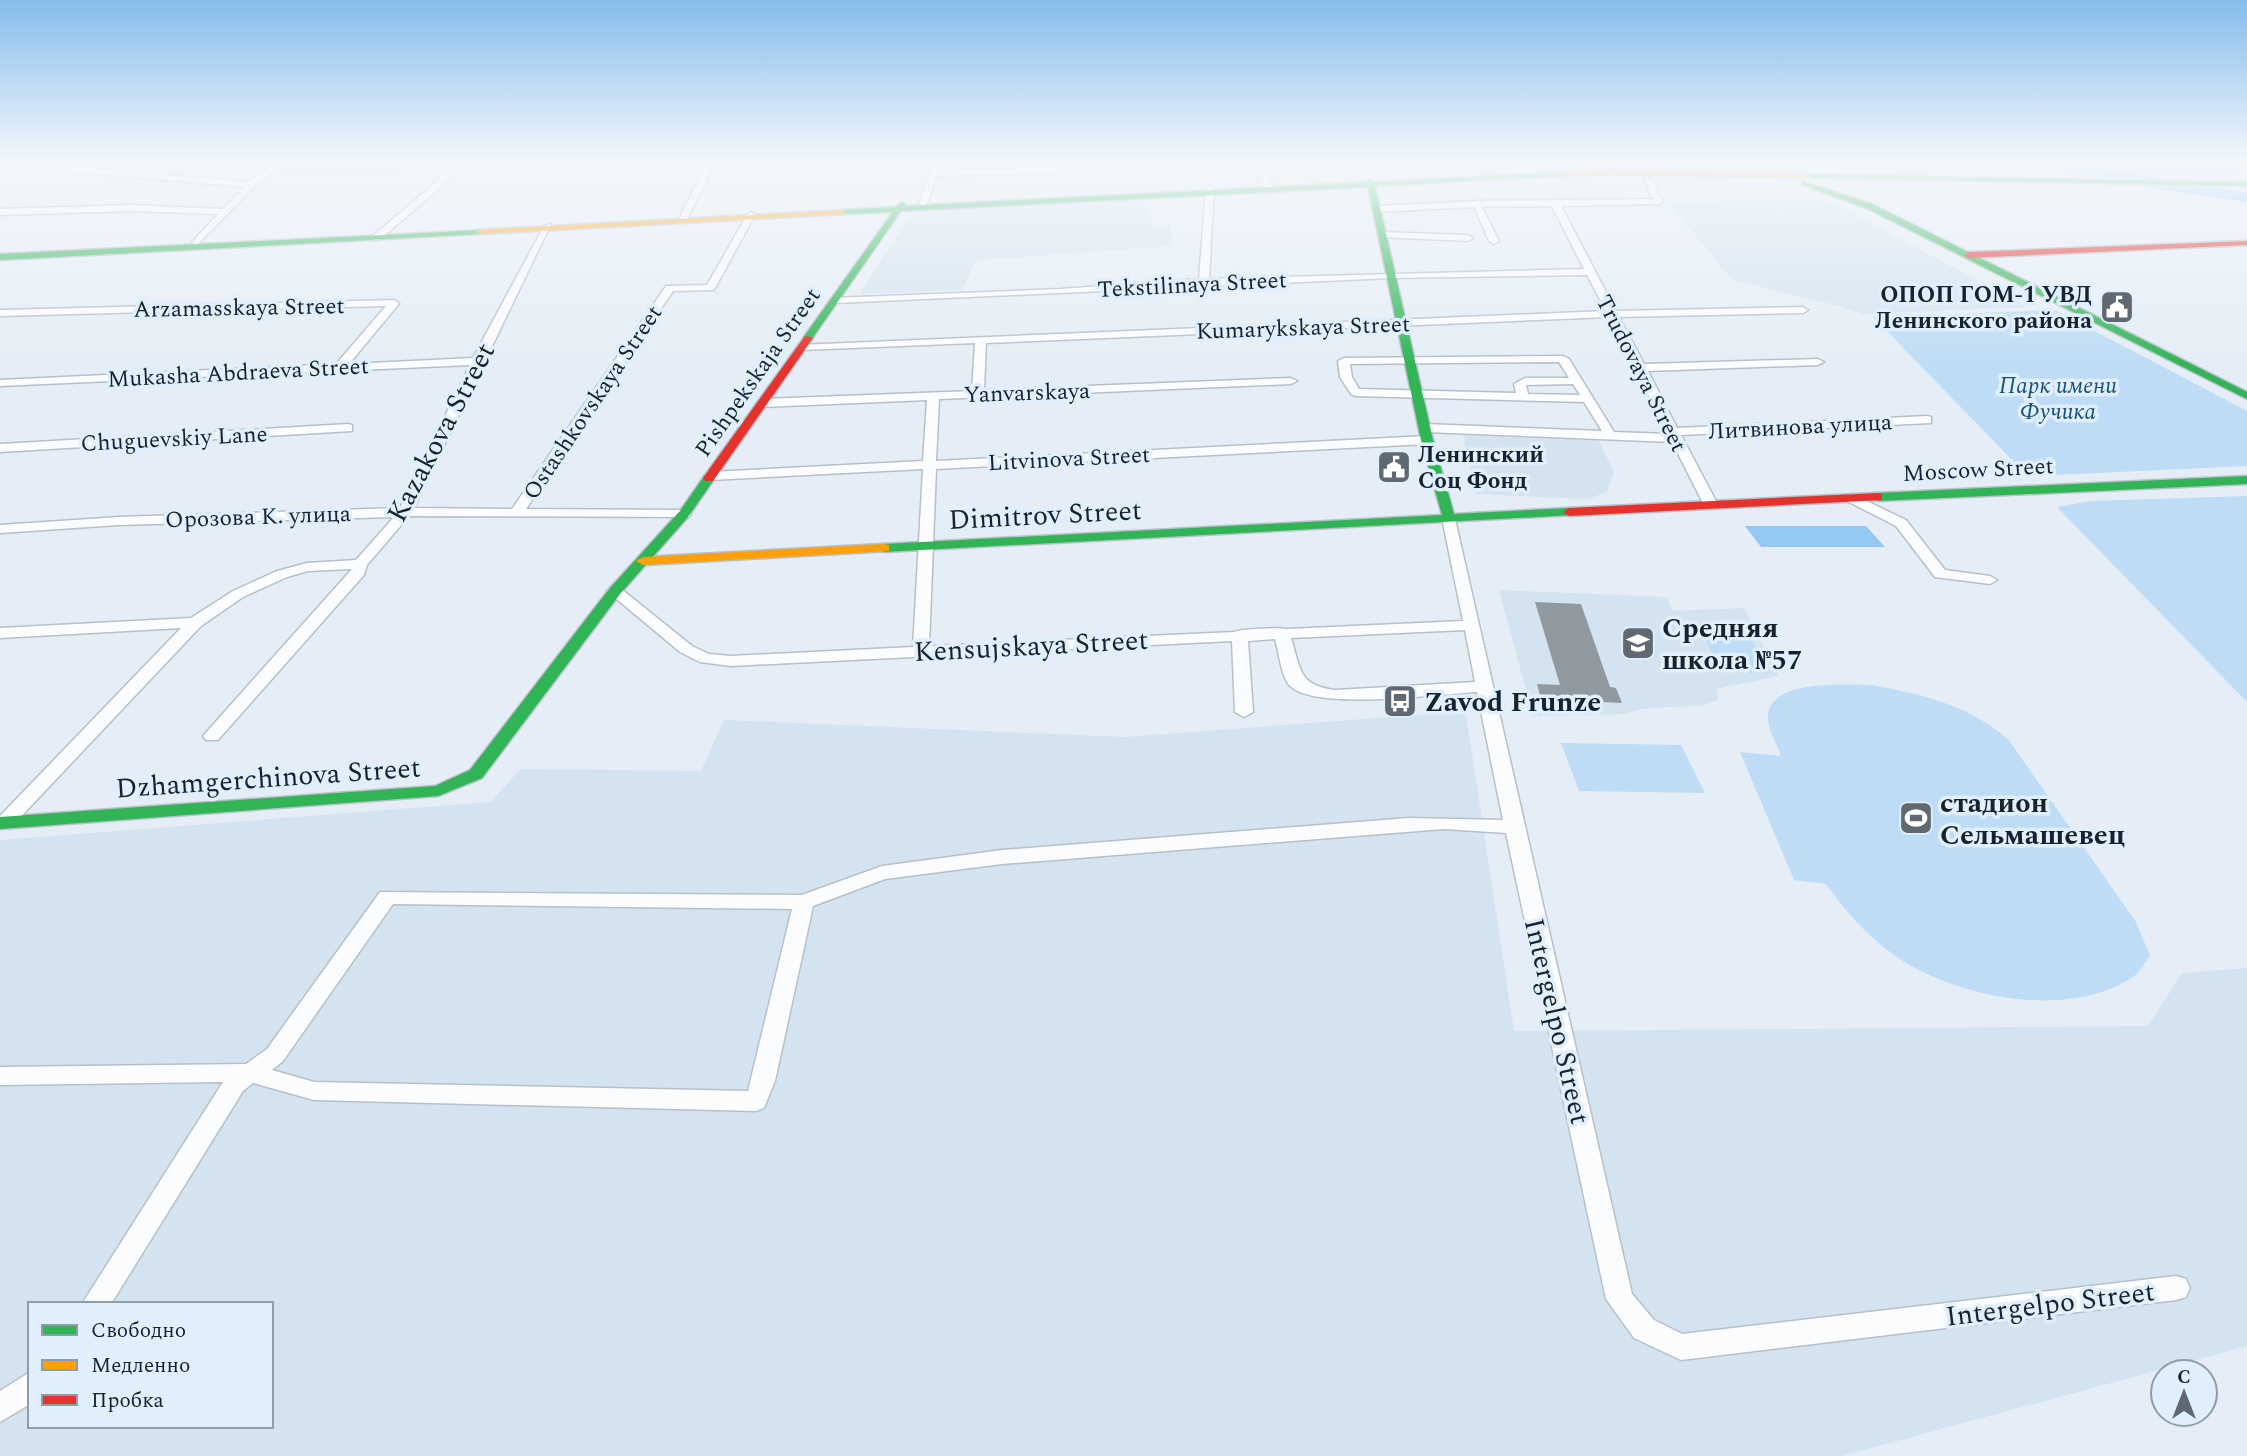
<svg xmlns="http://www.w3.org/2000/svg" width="2247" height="1456" viewBox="0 0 2247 1456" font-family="Spectral,serif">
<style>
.built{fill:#d4e3f0;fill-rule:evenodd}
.green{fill:#bedcf5}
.water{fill:#94c8f2}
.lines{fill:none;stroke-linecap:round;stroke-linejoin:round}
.river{fill:#94c8f2;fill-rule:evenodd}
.building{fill:#9099a0}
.street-casing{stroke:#b7bfc7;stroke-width:3}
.fast-casing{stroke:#b7bfc7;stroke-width:3}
.slow-casing{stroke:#b7bfc7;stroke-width:3}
.jam-casing{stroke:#b7bfc7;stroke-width:3}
.street{fill:#fbfcfe;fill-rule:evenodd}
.fast{fill:#30b455;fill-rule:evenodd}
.slow{fill:#ff9f0a;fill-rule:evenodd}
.jam{fill:#e5322d;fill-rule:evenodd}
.labels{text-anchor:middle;stroke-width:7;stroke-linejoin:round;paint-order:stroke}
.far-street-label{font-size:23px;fill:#18222a;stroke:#dfeffc}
.far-poi-label{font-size:23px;font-weight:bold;fill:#18222a;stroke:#dfeffc;text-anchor:end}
.far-park-label{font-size:23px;font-style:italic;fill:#1b4f75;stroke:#dfeffc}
.street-label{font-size:28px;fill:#18222a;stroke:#dfeffc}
.poi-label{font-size:28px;font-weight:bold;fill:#18222a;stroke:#dfeffc;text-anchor:start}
</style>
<rect width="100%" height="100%" fill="#e5eef6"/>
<!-- built -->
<path class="built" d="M291,162H448L440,174L273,177Z
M1142,200L1154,226H1170L1173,246L976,260L962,290L860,294L912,212Z
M1817,200L1840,207L2028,307L1862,314L1839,306L1733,280L1667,202Z
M1463,435L1599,441L1614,472L1607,492L1588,499L1476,494Z
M1499,590L1667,597L1673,611L1744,608L1779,676L1716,689L1719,699L1705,705L1640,709L1624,714L1533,716Z
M1431,714H1466L1514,1031L2148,1026L2182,973L2247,968V1346L1842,1456H0V840L490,802L521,769L701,771L724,720L1125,737ZM30,1304H271V1426H30Z"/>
<!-- green -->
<path class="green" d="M2093,162H2215L2241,174C2192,174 2140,178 2093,162Z
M2055,310L2247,411V466L2054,475L2018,466L1873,317Z
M2247,496V702L2057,507L2091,501Z
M1701,630L1748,633L1769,674L1720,671Z
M1873,685C1924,695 1968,705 2008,739L2136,922L2150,956C2145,963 2140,972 2133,977C2074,1016 1979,1001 1919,970C1881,951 1850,918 1826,884L1794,880L1740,752L1781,756C1777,744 1769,732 1768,719C1765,678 1848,685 1873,685Z
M1561,743L1681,745L1705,793L1579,791Z"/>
<!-- water -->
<path class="water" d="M1745,526H1866L1885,547H1761Z"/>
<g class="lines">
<!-- river -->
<path class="river" d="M2034,162H2063L2247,192V202L2175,192L2041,166Z"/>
</g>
<!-- building -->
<path class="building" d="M1535,602L1581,604L1610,687L1616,688L1622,703L1541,699L1537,684L1560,685Z"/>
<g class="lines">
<!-- street casing -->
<g class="street-casing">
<path id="street" d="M24,162L129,172L152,162H161L140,173L249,182L275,162H283L254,187L197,245L192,242L194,240L218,214L131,211L0,215V209L131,205L223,209L245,187L51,170Z
M454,162H462L434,193L379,240H373V236L428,189Z
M667,162H764L765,163L713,166L687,219L683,222L679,219L705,167L667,166Z
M1252,162L1272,183V187H1266L1248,166L937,176L927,203L923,206L919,203L929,174L937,163L941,165L939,171Z
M2082,162H2094L2125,171L2121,173Z
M2223,162H2233L2247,168V173Z
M1647,176L1658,186L1656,191L1663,200L1660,204L1561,206L1616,311L1803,307L1808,310L1803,313L1619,317L1644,364L1818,359L1824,362L1818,365L1648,371L1677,428L1927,416L1931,417V423L1681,435L1718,505L1711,509L1704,505L1672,442L1425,432L1419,428L1425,424L1602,431L1584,402L1355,396L1351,394L1340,377L1338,361L1344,358L1563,356L1569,359L1614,432L1668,434L1609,317L986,343L984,390L1291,378L1297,381L1291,384L939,399L936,461L1427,436L1433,440L1427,444L936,469L929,646L1234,632C1239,629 1281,627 1287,629L1463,621L1442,518L1444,515H1454L1632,1294L1654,1320L1682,1334L2176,1276L2186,1279L2190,1288L2186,1297L2176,1300L1681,1360L1634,1338L1606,1299L1506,833L1444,829L1002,864L885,879L813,906L775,1081L764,1108L756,1111L314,1100L253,1083L243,1091L111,1304H82L223,1082L0,1085V1067L246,1064L267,1049L380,892L802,895L882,866L1002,850L1409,818L1503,820L1477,692C1439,694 1315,711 1290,686C1281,676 1279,652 1275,639L1248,641L1253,712L1244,717L1235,712L1232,641L731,666L700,662L680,652L607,591L610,588H620L692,646L709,654L731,656L913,647L923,469L711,480L704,476L711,472L923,461L927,400L763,407L757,403L763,399L972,391L975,343L803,350L797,347L799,345L1606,311L1587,275L1391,278L836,303L831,300L832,298L1060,289L1199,279L1206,188L1210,186L1214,188L1209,279L1584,269L1552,206L1482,207L1499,241L1494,244L1489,241L1474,207L1377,212L1373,209L1377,206L1477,201L1654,199L1648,191L1650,186L1643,178ZM1559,362L1569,378H1525L1514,384L1516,393L1359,389L1352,377L1350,364ZM1573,384L1580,395L1528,394L1526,385ZM1465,630L1475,682L1335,690C1298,685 1301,670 1291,638ZM393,904L792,909L748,1091L314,1082L272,1070L283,1061Z
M751,212L755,215L714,290L673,291L526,509L684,510L691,514L689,517L409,516L367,565L364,575L218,740H206L203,736L352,569L308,571L287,577L243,597L201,626L12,826L0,827V816L181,628L0,638V628L191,618L233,591L277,571L307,563L356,560L394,517L119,525L0,533V525L119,517L400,508L470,365L0,386V380L336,364L386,306L0,316V310L394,300L399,303L398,305L349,364L473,358L544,226L551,224L414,508L512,509L666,286L707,285L747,215Z
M1382,232L1468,235L1473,238L1468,241L1379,237L1377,235Z
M348,424L352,425V431L0,452V444Z
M1852,494L1906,520L1945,570L1990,576L1997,580L1990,584L1935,577L1896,526L1847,501V495Z
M30,1372V1404L0,1422V1391Z"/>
</g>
<!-- fast casing -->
<g class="fast-casing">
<path id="fast" d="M1567,172L1564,176L1375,186L1433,440L1454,514L1569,508L1575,512L1573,515L884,552L878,548L884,544L1442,515L1421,440L1368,187L901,211L811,340H805L803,338L893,212L843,214L840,210L896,207L902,202L906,204L904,206L1367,182L1370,178L1374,182Z
M1802,174L2247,182V186L1805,178Z
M1802,181L1872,204L2247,392V399L1866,208L1802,185Z
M483,230L480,234L0,260V254Z
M709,474L715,478L688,517L620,594L482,778L438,796L0,829V817L435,786L470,770L610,588L680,511L705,475Z
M2247,476V484L1878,501L1872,497L1878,493Z"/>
</g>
<!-- slow casing -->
<g class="slow-casing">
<path id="slow" d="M1608,170L1805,174L1809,176L1805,178L1608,174L1564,176L1560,174Z
M843,210L846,214L480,234L476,232L480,230Z
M884,544L889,545V551L643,565L636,561L643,557Z"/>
</g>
<!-- jam casing -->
<g class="jam-casing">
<path id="jam" d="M2247,241V245L1968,258L1964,255L1968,252Z
M805,336L813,338L713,481H705L703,478Z
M1878,493L1882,494V500L1569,516L1563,512L1569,508Z"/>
</g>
<!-- street -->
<use href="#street" class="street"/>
<!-- fast -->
<use href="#fast" class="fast"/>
<!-- slow -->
<use href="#slow" class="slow"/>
<!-- jam -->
<use href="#jam" class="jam"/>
</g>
<!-- sky -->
<linearGradient id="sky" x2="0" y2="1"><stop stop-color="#86bcec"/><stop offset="0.44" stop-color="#f3f7fb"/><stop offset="1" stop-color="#f3f7fb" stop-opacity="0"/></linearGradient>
<rect width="2247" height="365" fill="url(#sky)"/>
<!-- icons -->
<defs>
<g id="civic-square" transform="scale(1.75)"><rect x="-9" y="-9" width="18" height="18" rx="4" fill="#606971" stroke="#dfeffc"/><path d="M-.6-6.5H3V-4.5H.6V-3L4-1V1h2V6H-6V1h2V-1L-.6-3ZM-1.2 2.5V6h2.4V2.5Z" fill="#fff"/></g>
<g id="school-square" transform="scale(1.75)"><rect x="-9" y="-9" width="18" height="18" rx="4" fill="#606971" stroke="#dfeffc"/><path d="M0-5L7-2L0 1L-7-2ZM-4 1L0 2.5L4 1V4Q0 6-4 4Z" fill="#fff"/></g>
<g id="bus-square" transform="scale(1.75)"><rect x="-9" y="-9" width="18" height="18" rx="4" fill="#606971" stroke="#dfeffc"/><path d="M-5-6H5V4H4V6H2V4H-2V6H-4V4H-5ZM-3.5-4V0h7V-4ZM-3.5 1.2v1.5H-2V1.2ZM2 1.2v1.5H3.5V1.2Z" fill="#fff"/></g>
<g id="stadium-square" transform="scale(1.75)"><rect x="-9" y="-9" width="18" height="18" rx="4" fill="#606971" stroke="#dfeffc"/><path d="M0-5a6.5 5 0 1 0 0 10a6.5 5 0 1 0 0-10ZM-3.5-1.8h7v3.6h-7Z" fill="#fff"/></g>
</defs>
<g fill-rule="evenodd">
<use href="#civic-square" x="2117" y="307"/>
<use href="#civic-square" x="1394" y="467"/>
<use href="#school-square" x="1638" y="643"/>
<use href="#bus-square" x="1400" y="701"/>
<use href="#stadium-square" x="1916" y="818"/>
</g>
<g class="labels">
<!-- far-street labels -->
<g class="far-street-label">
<text transform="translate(1192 284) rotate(-3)" y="8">Tekstilinaya Street</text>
<text transform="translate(239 307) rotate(-1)" y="8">Arzamasskaya Street</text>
<text transform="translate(1303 327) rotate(-2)" y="8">Kumarykskaya Street</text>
<text transform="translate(238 372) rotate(-3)" y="8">Mukasha Abdraeva Street</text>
<text transform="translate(757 372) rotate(-55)" y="8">Pishpekskaja Street</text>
<text transform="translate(1642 373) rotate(63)" y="8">Trudovaya Street</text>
<text transform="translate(1027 392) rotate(-2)" y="8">Yanvarskaya</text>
<text transform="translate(592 402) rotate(-56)" y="8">Ostashkovskaya Street</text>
<text transform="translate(1800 426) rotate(-3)" y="8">Литвинова улица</text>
<text transform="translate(174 438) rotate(-3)" y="8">Chuguevskiy Lane</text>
<text transform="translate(1069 458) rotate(-3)" y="8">Litvinova Street</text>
<text transform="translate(1978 469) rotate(-3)" y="8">Moscow Street</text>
<text transform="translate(258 516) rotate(-2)" y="8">Орозова К. улица</text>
</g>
<!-- far-poi labels -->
<g class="far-poi-label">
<text x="2092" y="302">ОПОП ГОМ-1 УВД<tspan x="2092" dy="26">Ленинского района</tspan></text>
<text x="1418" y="462" text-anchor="start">Ленинский<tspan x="1418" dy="26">Соц Фонд</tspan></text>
</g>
<!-- far-park labels -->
<g class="far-park-label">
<text x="2058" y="393">Парк имени<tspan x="2058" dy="26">Фучика</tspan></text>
</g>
<!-- street labels -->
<g class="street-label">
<text transform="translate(440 432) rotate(-62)" y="10">Kazakova Street</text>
<text transform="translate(1045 514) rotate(-3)" y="10">Dimitrov Street</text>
<text transform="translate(1031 645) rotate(-3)" y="10">Kensujskaya Street</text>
<text transform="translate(268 777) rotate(-4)" y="10">Dzhamgerchinova Street</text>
<text transform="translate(1558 1021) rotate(77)" y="10">Intergelpo Street</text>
<text transform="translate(2050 1303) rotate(-7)" y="10">Intergelpo Street</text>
</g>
<!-- poi labels -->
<g class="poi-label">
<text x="1662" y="637">Средняя<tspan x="1662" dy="32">школа №57</tspan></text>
<text x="1424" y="711">Zavod Frunze</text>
<text x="1940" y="812">стадион<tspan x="1940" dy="32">Сельмашевец</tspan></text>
</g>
</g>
<!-- legend -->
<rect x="28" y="1302" width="245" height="126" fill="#dfeffc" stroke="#8f9da8" stroke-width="2"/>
<rect x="42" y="1325" width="35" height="10" fill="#30b455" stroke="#8f9da8" stroke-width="2"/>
<text x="91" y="1337" font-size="21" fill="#18222a">Свободно</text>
<rect x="42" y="1360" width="35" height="10" fill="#ff9f0a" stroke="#8f9da8" stroke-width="2"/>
<text x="91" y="1372" font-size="21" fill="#18222a">Медленно</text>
<rect x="42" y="1395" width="35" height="10" fill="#e5322d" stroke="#8f9da8" stroke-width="2"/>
<text x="91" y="1407" font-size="21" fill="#18222a">Пробка</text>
<!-- north arrow -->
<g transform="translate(2184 1393)"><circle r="33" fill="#dfeffc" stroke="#8f9da8" stroke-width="2"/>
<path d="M0-5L12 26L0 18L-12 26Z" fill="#606971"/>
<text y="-10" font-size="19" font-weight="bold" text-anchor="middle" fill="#18222a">С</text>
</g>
</svg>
